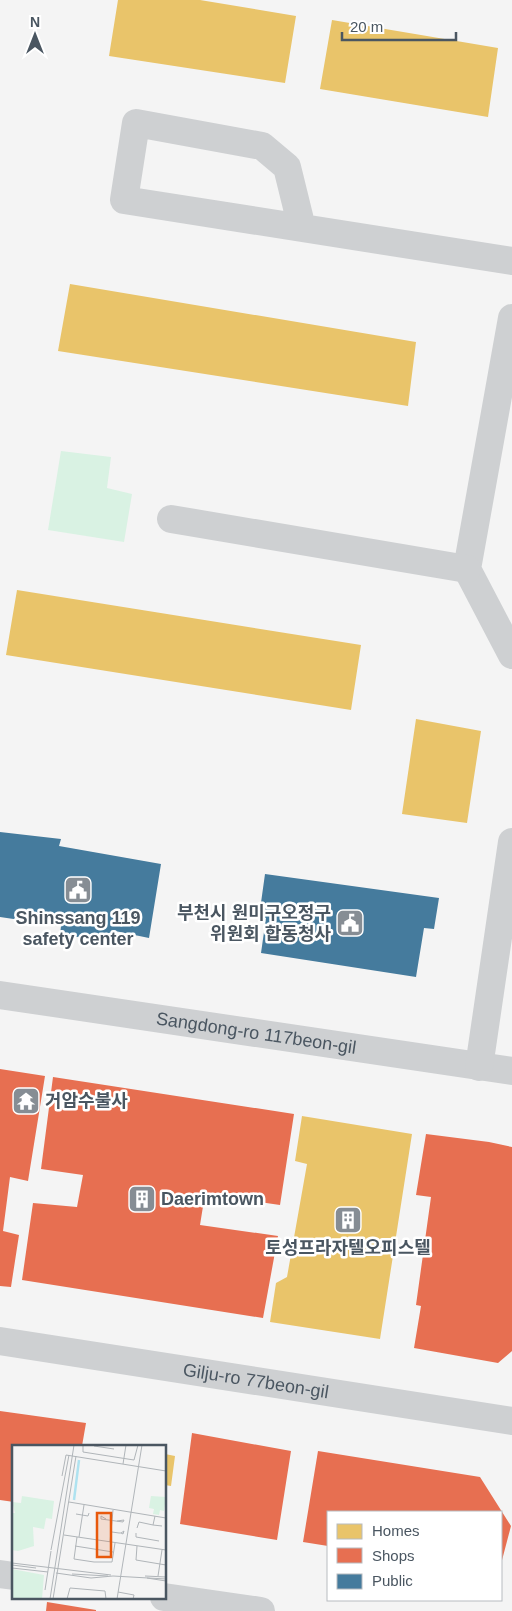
<svg xmlns="http://www.w3.org/2000/svg" width="512" height="1611" viewBox="0 0 512 1611" font-family="Helvetica,'Noto Sans KR',sans-serif">
<style>
.green{fill:#d9f2e3}
.homes{fill:#e9c46a}
.shops{fill:#e76f51}
.public{fill:#457b9d}
.lines{fill:none;stroke-linecap:round;stroke-linejoin:round}
.minor{stroke:#ced0d2;stroke-width:28}
.labels{text-anchor:middle;stroke-width:5;stroke-linejoin:round;paint-order:stroke}
.poi-label{font-size:18px;font-weight:bold;fill:#4a5661;stroke:#fff}
.street-label{font-size:18px;fill:#4a5661;stroke:#fff}
.inset-river{fill:none;stroke:#aee2f0;stroke-width:2.5}
.inset-road{fill:none;stroke:#b0b5b9;stroke-width:1}
.view{fill:#e8590c;fill-opacity:0.15;stroke:#e8590c;stroke-width:2.5}
.inset-edge{fill:none;stroke:#4a5661;stroke-width:2.5}
</style>
<rect width="100%" height="100%" fill="#f4f4f4"/>
<!-- green -->
<path class="green" d="M61,451L111,457L107,488L132,494L124,542L48,530Z"/>
<!-- homes -->
<path class="homes" d="M118,0H200L296,16L285,83L109,56Z
M332,20L498,48L488,117L320,89Z
M70,284L416,342L408,406L58,351Z
M17,590L361,645L351,710L6,655Z
M416,719L481,731L467,823L402,814Z
M302,1116L412,1134L380,1339L270,1322L276,1283L287,1277L307,1164L295,1161Z
M165,1454L175,1456L171,1486L165,1485Z"/>
<!-- shops -->
<path class="shops" d="M0,1069L45,1076L28,1181L10,1177L3,1231L19,1235L11,1287L0,1286Z
M53,1077L294,1114L280,1205L205,1194L200,1225L278,1236L263,1318L22,1280L33,1203L77,1207L83,1175L41,1169Z
M426,1134L489,1142L512,1147V1351L498,1363L414,1348L421,1306L416,1305L431,1197L416,1195Z
M0,1411L86,1423L82,1446H14V1502L0,1500Z
M192,1433L291,1451L277,1540L180,1524Z
M318,1451L480,1477L511,1526L501,1564V1512H328V1546L303,1542Z
M47,1602L96,1610V1611H46Z"/>
<!-- public -->
<path class="public" d="M0,832L61,839L59,846L161,864L149,938L115,931L113,941L60,935L61,926L0,917Z
M265,874L439,898L434,929L424,928L416,977L261,953L266,918L259,917Z"/>
<g class="lines">
<!-- minor -->
<g class="minor">
<path d="M302,228L287,167L262,146L136,123L124,200L512,261"/>
<path d="M512,318L467,569L512,655"/>
<path d="M171,519L467,569"/>
<path id="s1" d="M0,995L512,1071"/>
<path d="M479,1067L512,842"/>
<path id="s2" d="M0,1341L512,1421"/>
<path d="M0,1574L14,1576"/>
<path d="M164,1597L261,1611"/>
</g>
</g>
<!-- icons -->
<defs>
<g id="civic-square" transform="scale(1.4375)"><rect x="-9" y="-9" width="18" height="18" rx="4" fill="#868d94" stroke="#fff"/><path d="M-.6-6.5H3V-4.5H.6V-3L4-1V1h2V6H-6V1h2V-1L-.6-3ZM-1.2 2.5V6h2.4V2.5Z" fill="#fff"/></g>
<g id="temple-square" transform="scale(1.4375)"><rect x="-9" y="-9" width="18" height="18" rx="4" fill="#868d94" stroke="#fff"/><path d="M0-6L5-2H3V0L6.5 2.5H4V6H1.5V3h-3V6H-4V2.5H-6.5L-3 0V-2H-5Z" fill="#fff"/></g>
<g id="building-square" transform="scale(1.4375)"><rect x="-9" y="-9" width="18" height="18" rx="4" fill="#868d94" stroke="#fff"/><path d="M-4-6H4V6H1V3H-1V6H-4ZM-2.5-4.3h1.7v1.8h-1.7ZM.8-4.3h1.7v1.8H.8ZM-2.5-1h1.7V.8h-1.7ZM.8-1h1.7V.8H.8Z" fill="#fff"/></g>
</defs>
<g fill-rule="evenodd">
<use href="#civic-square" x="78" y="890"/>
<use href="#civic-square" x="350" y="923"/>
<use href="#temple-square" x="26" y="1101"/>
<use href="#building-square" x="142" y="1199"/>
<use href="#building-square" x="348" y="1220"/>
</g>
<g class="labels">
<!-- poi labels -->
<g class="poi-label">
<text x="331" y="919" text-anchor="end">부천시 원미구오정구<tspan x="331" dy="21">위원회 합동청사</tspan></text>
<text x="78" y="924">Shinssang 119<tspan x="78" dy="21">safety center</tspan></text>
<text x="45" y="1107" text-anchor="start">거암수불사</text>
<text x="161" y="1205" text-anchor="start">Daerimtown</text>
<text x="348" y="1254">토성프라자텔오피스텔</text>
</g>
<!-- street labels -->
<g class="street-label">
<text dy="6" stroke="none"><textPath href="#s1" startOffset="259">Sangdong-ro 117beon-gil</textPath></text>
<text dy="6" stroke="none"><textPath href="#s2" startOffset="259">Gilju-ro 77beon-gil</textPath></text>
</g>
</g>
<!-- overview -->
<g transform="translate(12 1445)">
<rect width="154" height="154" fill="#f4f4f4"/>
<path d="M10,51L42,56L40,74L34,73L32,84L21,82L22,101L6,106L0,105V68H3L0,57L9,58ZM139,51L154,52L152,66L148,65L147,70L141,69L142,64L137,63ZM0,124L32,130L30,154H0Z" fill="#d9f2e3"/>
<path class="inset-river" d="M62,55L67,15"/>
<path class="inset-road" d="M71,0V7L122,15L126,0M82,1L102,4M111,19L114,0M50,31L54,10L154,26M57,57L154,73M64,69L76,71L77,68M143,71L141,80L150,81M94,74L89,71V74L111,77L112,75L105,76M125,83L127,77L141,80M100,87L107,88H109L111,89L112,86L109,88M124,88V92L147,96M52,90L154,105M65,92L62,114L82,117H100L103,98M67,92L72,60M98,97L101,65M63,101L101,107M125,101L124,115L154,120M39,105L57,10M0,118L99,130M0,120L24,123M0,123L36,127M44,128L79,133L101,131M60,129L96,131M101,131L154,134M133,131L154,132M146,131L150,105M135,133L154,136M33,145L39,106M106,147L122,150L121,154M38,154L62,0M41,154L64,11M55,154L58,143L93,146L94,154M105,154L130,0"/>
<path class="view" d="M85,68H99V112H85Z"/>
<rect width="154" height="154" class="inset-edge"/>
</g>
<!-- legend -->
<rect x="327" y="1511" width="175" height="90" fill="#ffffff" stroke="#b7bbc0"/>
<rect x="337" y="1524" width="25" height="15" fill="#e9c46a" stroke="#b7bbc0"/>
<text x="372" y="1536" font-size="15" fill="#4a5661">Homes</text>
<rect x="337" y="1548" width="25" height="15" fill="#e76f51" stroke="#b7bbc0"/>
<text x="372" y="1561" font-size="15" fill="#4a5661">Shops</text>
<rect x="337" y="1574" width="25" height="15" fill="#457b9d" stroke="#b7bbc0"/>
<text x="372" y="1586" font-size="15" fill="#4a5661">Public</text>
<!-- north arrow -->
<g transform="translate(35 35)" stroke="#ffffff" stroke-width="4" paint-order="stroke">
<path d="M0-4L9 19L0 12L-9 19Z" fill="#4a5661"/>
<text y="-8" font-size="14" font-weight="bold" text-anchor="middle" fill="#4a5661">N</text>
</g>
<!-- scale -->
<path d="M342 32v8h114v-8" fill="none" stroke="#4a5661" stroke-width="2.5"/>
<text x="350" y="32" font-size="15" fill="#4a5661" stroke="#ffffff" stroke-width="4" paint-order="stroke">20 m</text>
</svg>
